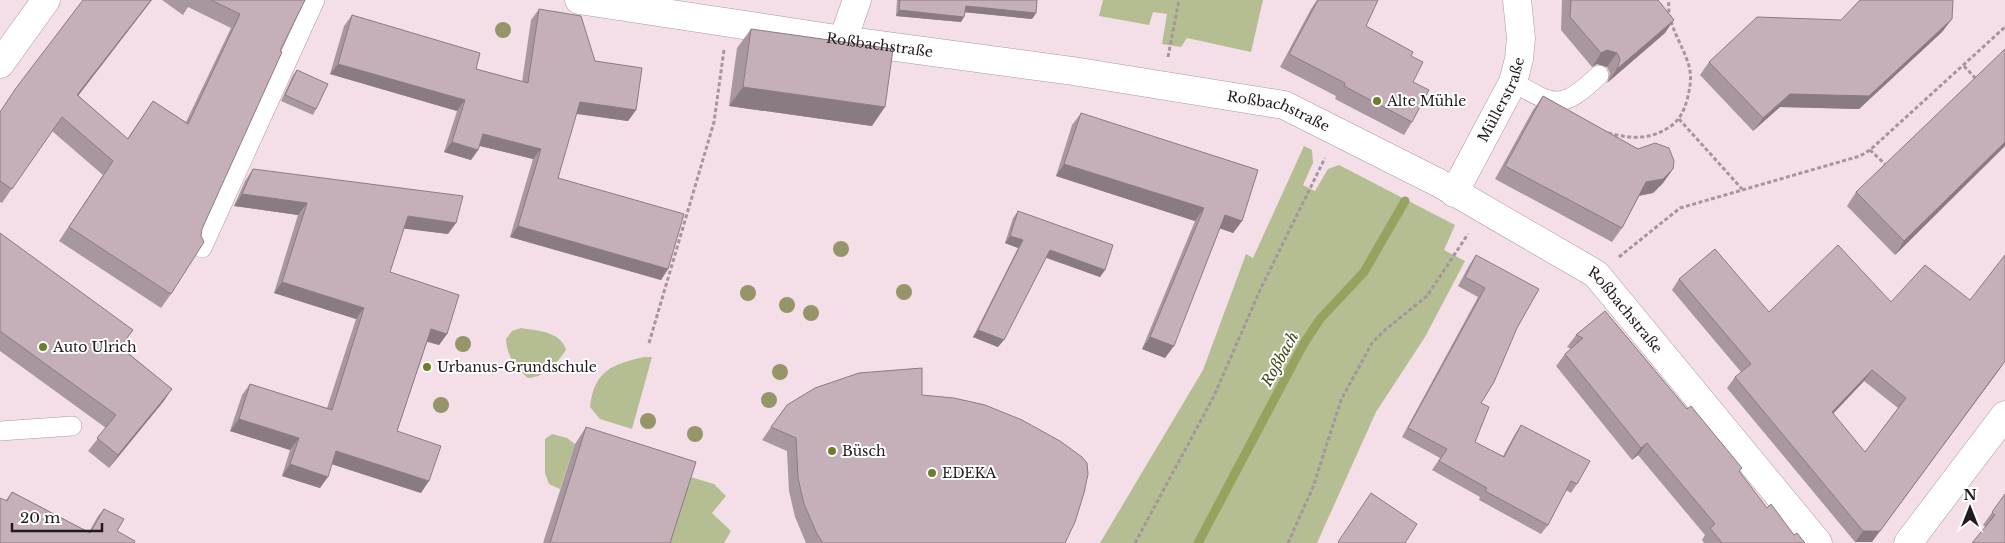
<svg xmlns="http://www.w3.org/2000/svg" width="2005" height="543" viewBox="0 0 2005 543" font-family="'Libre Baskerville',serif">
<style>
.green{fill:#b4be92}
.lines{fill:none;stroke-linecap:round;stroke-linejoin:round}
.stream{stroke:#95a35f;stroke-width:9}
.service-casing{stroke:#ab97a1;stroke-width:20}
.minor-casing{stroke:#ab97a1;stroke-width:29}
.secondary-casing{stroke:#ab97a1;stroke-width:29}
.path{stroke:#a5959c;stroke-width:3;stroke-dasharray:4 2.5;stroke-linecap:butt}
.service{stroke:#fff;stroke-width:19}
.minor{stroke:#fff;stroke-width:28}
.secondary{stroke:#fff;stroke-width:28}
.tree{fill:#969469}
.wall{fill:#a997a0;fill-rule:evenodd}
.shaded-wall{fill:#8a7b82}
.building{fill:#c5b0ba;stroke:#8a7b82;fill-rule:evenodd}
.poi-dot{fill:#6e7d2b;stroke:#fff;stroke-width:2}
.labels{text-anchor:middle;stroke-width:4;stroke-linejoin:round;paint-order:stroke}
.street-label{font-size:14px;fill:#21191d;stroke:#fff}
.poi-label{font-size:14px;fill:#21191d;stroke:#fff;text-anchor:start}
.water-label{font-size:15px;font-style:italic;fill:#3d4713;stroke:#fff}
</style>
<rect width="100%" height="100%" fill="#f4dfe9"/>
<!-- green -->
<path class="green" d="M1103,0H1263L1251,52L1187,38L1181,47L1162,44L1167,14L1153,12L1149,25L1099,16Z
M1304,146L1312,150L1313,163L1303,185L1315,191L1328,169L1339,165L1455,225L1444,250L1465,261L1425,337L1376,412L1317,543H1100L1203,370L1246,254L1253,258Z
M521,328C537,331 561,331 566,350C556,364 546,377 528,378C515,368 507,356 506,339L512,331Z
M644,357H652L632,429L600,419L590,407C594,371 612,364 644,357Z
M552,434L567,438L575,444L560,489L549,484L545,473V439Z
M687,476L714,484L726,496L712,513L731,531L724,543H665Z"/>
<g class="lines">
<!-- stream -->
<path class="stream" d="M1198,543L1303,345L1320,319L1364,272L1405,201"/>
<!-- service casing -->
<g class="service-casing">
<path id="service" d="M1513,82C1555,106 1561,111 1599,75
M202,248L315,0
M0,431L72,426"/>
</g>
<!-- minor casing -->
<g class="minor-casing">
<g id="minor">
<path id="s1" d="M579,0L843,40L1073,71L1284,105L1439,183L1596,274L1818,543"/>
<path d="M843,40L857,0"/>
<path id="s2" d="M1454,193L1513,82L1519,59L1521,38L1517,0"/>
<path d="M1908,543L2005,415"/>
</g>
</g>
<!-- secondary casing -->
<g class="secondary-casing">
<path id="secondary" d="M0,64L46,0"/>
</g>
<!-- path -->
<path class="path" d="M1168,57L1179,0
M1964,66L1977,80
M1679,119L1742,189
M1608,133C1631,139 1651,140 1671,126C1680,119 1684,111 1687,100C1690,89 1692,77 1689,66C1683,44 1666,24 1669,0
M1870,150L1887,166
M1619,257L1680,208L1860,156L1870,150L2005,27
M649,343L714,122L724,50
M1135,543L1214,396L1260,290L1325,158
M1288,543L1313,487L1341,400L1372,343L1385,330L1427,296L1468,234"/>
<!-- service -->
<use href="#service" class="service"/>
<!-- minor -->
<use href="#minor" class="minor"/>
<!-- secondary -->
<use href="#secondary" class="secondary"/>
</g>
<!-- trees -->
<g class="tree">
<circle cx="503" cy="30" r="8"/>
<circle cx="841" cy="249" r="8"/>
<circle cx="904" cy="292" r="8"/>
<circle cx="748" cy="293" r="8"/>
<circle cx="787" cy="305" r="8"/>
<circle cx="811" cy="313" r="8"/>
<circle cx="463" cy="344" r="8"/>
<circle cx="780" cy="372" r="8"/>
<circle cx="769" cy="400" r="8"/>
<circle cx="441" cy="405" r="8"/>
<circle cx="648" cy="421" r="8"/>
<circle cx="695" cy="434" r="8"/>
</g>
<!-- wall -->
<path class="wall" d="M162,0H305L280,51L171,294L161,308L59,241L103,175L52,131L2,203L0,202V112L16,88L78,95L127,139L153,101L186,122L231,28L188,7L183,15Z
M897,0H1037L1036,13L1032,19L965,12L961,22L896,16Z
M1317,0H1378L1366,26L1411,56L1413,82L1412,122L1404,135L1335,99L1336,96L1280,67L1311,9Z
M1562,0H1658L1665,33L1607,83L1610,73L1607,67L1597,64L1592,67L1561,30Z
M539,9L595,61L636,110L628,121L576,114L558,178L668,269L661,280L510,237L533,159L480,146L478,150L471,160L444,152L457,111L330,74L344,26L352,15L476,69L522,82L531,20Z
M1952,19L1942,32L1859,109L1780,107L1753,131L1700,75L1709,62Z
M751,29L872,126L729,106L737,48Z
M297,70L316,109L313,115L281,101L293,75Z
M1543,96L1673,169L1663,183L1653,193L1639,196L1622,228L1612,242L1495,179L1533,110Z
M1081,113L1242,221L1233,233L1220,228L1165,358L1142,349L1195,221L1056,176L1072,125Z
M2005,146L1895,255L1847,206L1856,192Z
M253,169L448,234L404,228L390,272L447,334L439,345L427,342L397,431L421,493L332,464L320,488L282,476L290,450L230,431L242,395L250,384L327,408L356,319L274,293L298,215L234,206L245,181Z
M1018,211L1105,270L1100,277L1046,258L998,347L973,337L1018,248L1005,243L1013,218Z
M0,233L121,347L172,389L163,402L109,468L88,451L106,428L0,351Z
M1476,255L1517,328L1481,403L1475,442L1503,456L1515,434L1521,425L1577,484L1571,493L1566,490L1548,525L1541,534L1479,500L1480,497L1432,470L1440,458L1402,437L1478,297L1458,286L1470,264Z
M1679,279L1769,312L1891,302L1970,300L1872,542H1855L1727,388L1735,377L1741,372L1672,290ZM1864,381L1898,408L1865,452L1833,414Z
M1605,311L1739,472L1767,508L1794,535L1805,543H1704L1702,540L1705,535L1638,455L1632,460L1556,366L1565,354L1571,349L1567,347L1576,335Z
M922,395L1065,543H806L795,517L789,491L787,451L762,440L771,427Z
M586,427L670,543H543L575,444Z
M12,492L89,532L98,516L104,509L117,531L0,543L6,500Z
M2005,494V543L1983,525Z"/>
<!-- shaded-wall -->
<path class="shaded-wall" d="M151,0H152L68,109L77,95Z
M966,6L1036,13L1032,19L962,12Z
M899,10L964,17L961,22L896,16Z
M1952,19L1942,32L1859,109L1780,107L1753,131L1763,118L1790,94Z
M1674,20L1665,33L1607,83L1617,69Z
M1607,50L1617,53L1607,67L1597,64L1592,67L1601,53Z
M338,64L465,100L457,111L330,74Z
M743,87L885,107L872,126L729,106Z
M580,102L636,110L628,121L572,113Z
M483,134L541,149L533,159L476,145Z
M452,142L478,150L471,160L444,152Z
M2005,142V146L1895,255L1904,241Z
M1064,164L1204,208L1195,221L1056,176Z
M1673,169L1663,183L1653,193L1637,196L1646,182Z
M242,194L307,203L298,215L234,206Z
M1225,215L1242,221L1233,233L1216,227Z
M408,216L456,223L448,234L399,228Z
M518,226L668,269L661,280L510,237Z
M1010,236L1023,240L1018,248L1005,243Z
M1050,250L1105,270L1100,277L1045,257Z
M282,282L364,308L356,319L274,293Z
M431,329L447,334L439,345L423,340Z
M978,330L1004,340L998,347L973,337Z
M1150,337L1174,346L1165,358L1142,349Z
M2005,362L1872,542H1855L1863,531Z
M1872,370L1864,381L1824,423L1832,412Z
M172,389L163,402L109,468L118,455Z
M239,419L299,438L290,450L230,431Z
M1647,443L1638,455L1632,460L1641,448Z
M336,451L429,481L421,493L328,463Z
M290,464L328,477L320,488L282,476Z"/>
<!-- building -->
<path class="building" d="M83,0H151L77,95L128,139L153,101L188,124L240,14L211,0H305L280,51L282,52L202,229L201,236L204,242L171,294L69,227L113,161L62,117L12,189L0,181V112L16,88Z
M900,0H1037L1036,13L966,6L964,17L899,10Z
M1318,0H1378L1366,26L1413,52L1411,56L1423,62L1413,82L1429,90L1412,122L1344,86L1345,83L1289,54Z
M1571,0H1658L1674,20L1617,69L1620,59L1617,53L1607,50L1601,53L1570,17Z
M1860,0H1953L1952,19L1869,96L1790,94L1763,118L1709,62L1757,17L1841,20Z
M539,9L581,16L595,61L642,68L636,110L580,102L558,178L684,214L668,269L518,226L541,149L483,134L478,150L452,142L465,100L338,64L352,15L480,53L476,69L528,83Z
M751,29L893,49L885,107L743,87Z
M2005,49V142L1904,241L1856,192Z
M297,70L328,84L316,109L285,95Z
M1543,96L1638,149L1655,143L1669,148L1674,161L1673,169L1663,179L1646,182L1622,228L1505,166Z
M1081,113L1258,170L1242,221L1225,215L1174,346L1150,337L1204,208L1064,164Z
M253,169L463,196L456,223L408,216L390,272L459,295L447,334L431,329L397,431L441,446L429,481L336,451L328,477L290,464L299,438L239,419L250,384L332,410L364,308L282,282L307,203L242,194Z
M1018,211L1113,245L1105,270L1050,250L1004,340L978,330L1023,240L1010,236Z
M0,233L133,330L120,347L172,389L118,455L97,438L116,415L0,331Z
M1838,245L1891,302L1925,265L1970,300L2005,255V361L1880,531H1863L1735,377L1751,364L1679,279L1715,249L1769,312ZM1872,370L1906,398L1865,452L1832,412Z
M1476,255L1539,289L1517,328L1494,382L1481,403L1489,407L1475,442L1504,457L1521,425L1590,461L1577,484L1571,481L1548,525L1485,491L1487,488L1439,461L1447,449L1408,428L1485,288L1465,277Z
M1605,311L1687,409L1691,406L1742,468L1739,471L1767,508L1771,504L1794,535L1797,533L1805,543H1722L1710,528L1715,524L1647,443L1641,448L1565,354L1583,338L1576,335Z
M922,368V395L954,398L985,405L1022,420L1060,441L1082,457L1087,463L1088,474L1084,493L1075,522L1065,543H823L817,534L804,504L798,478L796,438L771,427L787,405L815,388L859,373Z
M586,427L696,462L670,543H550Z
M12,492L90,533L104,509L124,519L117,531L135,541L134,543H0V498L7,501Z
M1371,493L1417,524L1405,543H1340L1338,542Z
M2005,494V543H1972L1995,515L1992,512Z"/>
<!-- markers -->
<g class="poi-dot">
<circle cx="1377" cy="101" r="5"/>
<circle cx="43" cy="347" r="5"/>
<circle cx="427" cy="367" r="5"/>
<circle cx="832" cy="451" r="5"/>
<circle cx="932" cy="473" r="5"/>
</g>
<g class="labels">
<!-- street labels -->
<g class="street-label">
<text dy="5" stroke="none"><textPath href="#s1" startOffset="304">Roßbachstraße</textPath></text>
<text dy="5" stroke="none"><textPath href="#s2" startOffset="105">Müllerstraße</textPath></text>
<text dy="5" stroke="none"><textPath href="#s1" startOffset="709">Roßbachstraße</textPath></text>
<text dy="5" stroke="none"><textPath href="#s1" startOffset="1114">Roßbachstraße</textPath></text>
</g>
<!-- poi labels -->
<g class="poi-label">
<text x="1387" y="106">Alte Mühle</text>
<text x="53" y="352">Auto Ulrich</text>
<text x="437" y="372">Urbanus-Grundschule</text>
<text x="842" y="456">Büsch</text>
<text x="942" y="478">EDEKA</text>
</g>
<!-- water labels -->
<g class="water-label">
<text transform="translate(1280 359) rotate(-61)" y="5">Roßbach</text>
</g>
</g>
<!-- north arrow -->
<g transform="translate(1970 508)" stroke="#ffffff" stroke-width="4" paint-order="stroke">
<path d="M0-4L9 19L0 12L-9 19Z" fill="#21191d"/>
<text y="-8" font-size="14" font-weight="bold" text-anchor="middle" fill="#21191d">N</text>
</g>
<!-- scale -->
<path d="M12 523v8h90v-8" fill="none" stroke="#21191d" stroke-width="2.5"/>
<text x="20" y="523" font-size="15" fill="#21191d" stroke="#ffffff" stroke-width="4" paint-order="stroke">20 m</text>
</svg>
